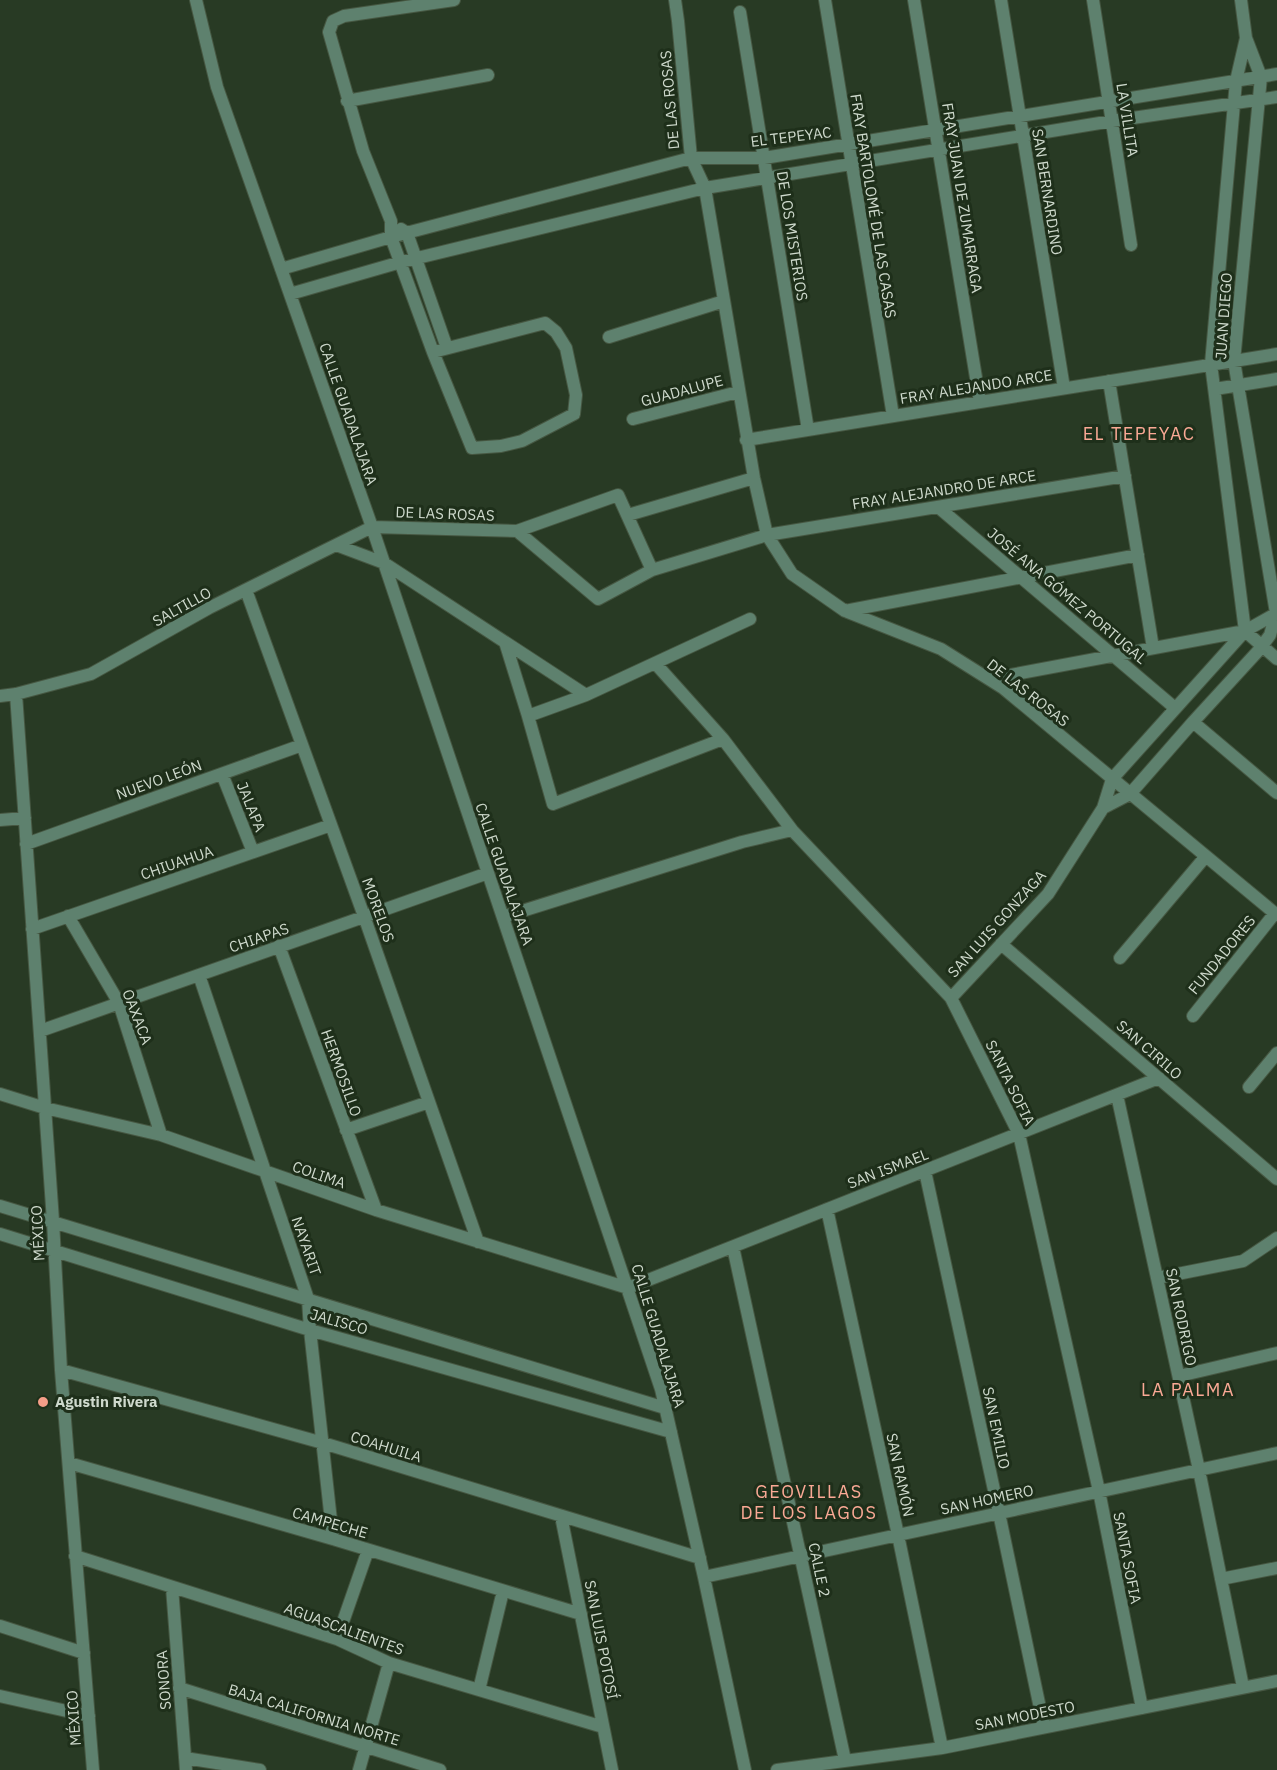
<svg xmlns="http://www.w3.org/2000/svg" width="1277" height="1770" viewBox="0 0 1277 1770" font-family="'IBM Plex Sans',sans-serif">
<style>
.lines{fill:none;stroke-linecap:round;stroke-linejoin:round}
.minor-casing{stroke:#465742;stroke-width:14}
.minor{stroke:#5e816e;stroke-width:12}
.poi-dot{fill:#f49e88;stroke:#1e2f1a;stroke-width:2}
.labels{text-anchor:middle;stroke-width:6;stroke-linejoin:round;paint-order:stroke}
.street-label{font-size:15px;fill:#ced9cc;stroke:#1e2f1a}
.poi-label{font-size:15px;font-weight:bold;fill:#ced9cc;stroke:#1e2f1a;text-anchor:start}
.quarter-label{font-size:18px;letter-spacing:1.5px;fill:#faa995;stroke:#1e2f1a}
</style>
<rect width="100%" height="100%" fill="#283a24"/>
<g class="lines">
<!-- minor casing -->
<g class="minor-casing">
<path id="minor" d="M196,0L217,87L372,527L661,1389L704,1577L745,1770
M675,0L678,21L691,158L705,188L754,478L767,535L792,574L845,611L941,649L1003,688L1277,915
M825,0L893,416
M914,0L980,402
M1001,0L1064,388
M1093,0L1131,245
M740,12L808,430
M347,101L488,75
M401,229L407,233L447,348
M281,269L391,237L691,158H764L1277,74
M290,294L401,262L705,188L1112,121L1277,97
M609,337L724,301
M433,352L545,323L556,332L566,348L576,395L574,414L522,441L501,446L472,448L433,352L391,237V221L363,151L329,32L333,21L344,16L454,0
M1109,381L1153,648
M1215,389L1277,379
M633,419L738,392
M746,440L1277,354
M938,507L1175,708
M628,515L754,478
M517,531L598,599L652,570L767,535L1125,476
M336,545L384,563L586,695L528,716L553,804L723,739L792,830
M246,590L364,916L478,1242
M845,611L1138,555
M1245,631L1211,364L1236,81L1246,38
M1245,631L1277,659
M505,642L528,716
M655,663L723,739
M989,679L1245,631L1277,613
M16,694L53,1221L61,1370L93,1770
M586,695L750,619
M0,696L16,694L91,674L209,608L372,527L517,531L618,495L652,570
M1193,722L1277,793
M222,774L253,852
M1103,808L1130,794L1193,722L1259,650L1270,635L1276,613L1234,361L1261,77L1246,38L1241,0
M0,820L25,818
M26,844L302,745
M68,916L119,1003L161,1135
M503,917L742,842L792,830L951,998L1019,1134L1099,1491L1142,1708
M32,929L331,825
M1001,944L1277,1179
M279,946L376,1210
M1120,958L1206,856
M199,975L308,1299L310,1330L333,1539
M951,998L1048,894L1103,808L1112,779L1245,631
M1193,1016L1275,913
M40,1031L488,873
M1249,1087L1277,1053
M0,1094L45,1108L161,1135L376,1210L628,1288L1159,1078
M1117,1095L1199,1470L1243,1687
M346,1130L429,1102
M925,1171L999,1513L1044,1727
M0,1206L665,1408
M827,1209L898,1535L942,1748
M0,1234L310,1330L671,1432
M733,1247L845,1760
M1157,1278L1243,1261L1277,1238
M61,1370L323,1443L700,1558
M1179,1376L1277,1353
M69,1463L333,1539L581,1614
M561,1516L612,1770
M75,1556L337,1639L389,1663L603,1727
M704,1577L1277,1453
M1221,1579L1277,1568
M172,1587L186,1770
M0,1626L84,1653
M337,1639L368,1550
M179,1688L440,1770
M479,1690L503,1591
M0,1696L89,1716
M185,1758L260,1770
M359,1770L389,1663
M777,1770L942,1748L1277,1681"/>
</g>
<!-- minor -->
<use href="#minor" class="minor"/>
</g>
<!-- markers -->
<circle class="poi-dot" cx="43" cy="1402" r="6"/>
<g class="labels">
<!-- street labels -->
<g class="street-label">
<text transform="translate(670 100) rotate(-95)" y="5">DE LAS ROSAS</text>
<text transform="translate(1127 120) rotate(81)" y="5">LA VILLITA</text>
<text transform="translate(791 137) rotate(-7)" y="5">EL TEPEYAC</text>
<text transform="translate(1047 192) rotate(81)" y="5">SAN BERNARDINO</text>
<text transform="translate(962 198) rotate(81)" y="5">FRAY JUAN DE ZUMARRAGA</text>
<text transform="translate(873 206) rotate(81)" y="5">FRAY BARTOLOMÉ DE LAS CASAS</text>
<text transform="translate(792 236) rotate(81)" y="5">DE LOS MISTERIOS</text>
<text transform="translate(1224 316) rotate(-86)" y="5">JUAN DIEGO</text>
<text transform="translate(976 387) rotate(-9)" y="5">FRAY ALEJANDO ARCE</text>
<text transform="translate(682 391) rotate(-15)" y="5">GUADALUPE</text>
<text transform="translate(348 414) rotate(71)" y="5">CALLE GUADALAJARA</text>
<text transform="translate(944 490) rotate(-9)" y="5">FRAY ALEJANDRO DE ARCE</text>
<text transform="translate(445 514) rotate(2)" y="5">DE LAS ROSAS</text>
<text transform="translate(1067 596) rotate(40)" y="5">JOSÉ ANA GÓMEZ PORTUGAL</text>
<text transform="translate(182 607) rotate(-29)" y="5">SALTILLO</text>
<text transform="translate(1028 693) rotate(38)" y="5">DE LAS ROSAS</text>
<text transform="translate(159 780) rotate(-20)" y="5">NUEVO LEÓN</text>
<text transform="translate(251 807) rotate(68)" y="5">JALAPA</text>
<text transform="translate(177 863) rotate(-19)" y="5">CHIUAHUA</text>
<text transform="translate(504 874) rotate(71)" y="5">CALLE GUADALAJARA</text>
<text transform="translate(378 910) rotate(70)" y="5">MORELOS</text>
<text transform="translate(997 924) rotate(-48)" y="5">SAN LUIS GONZAGA</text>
<text transform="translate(259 938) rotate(-19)" y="5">CHIAPAS</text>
<text transform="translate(1222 955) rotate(-51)" y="5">FUNDADORES</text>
<text transform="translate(137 1017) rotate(69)" y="5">OAXACA</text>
<text transform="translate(1149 1050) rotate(41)" y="5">SAN CIRILO</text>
<text transform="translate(341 1073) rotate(70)" y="5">HERMOSILLO</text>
<text transform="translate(1010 1083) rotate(64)" y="5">SANTA SOFIA</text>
<text transform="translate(888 1169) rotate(-21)" y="5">SAN ISMAEL</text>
<text transform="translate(319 1175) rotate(19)" y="5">COLIMA</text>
<text transform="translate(38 1233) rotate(-93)" y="5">MÉXICO</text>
<text transform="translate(306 1246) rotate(71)" y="5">NAYARIT</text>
<text transform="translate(1181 1317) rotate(78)" y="5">SAN RODRIGO</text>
<text transform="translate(339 1322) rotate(16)" y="5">JALISCO</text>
<text transform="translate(658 1336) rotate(73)" y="5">CALLE GUADALAJARA</text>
<text transform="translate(996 1428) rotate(78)" y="5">SAN EMILIO</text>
<text transform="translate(386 1447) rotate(17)" y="5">COAHUILA</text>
<text transform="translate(900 1475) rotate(78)" y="5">SAN RAMÓN</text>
<text transform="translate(987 1500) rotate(-12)" y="5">SAN HOMERO</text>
<text transform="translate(330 1523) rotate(16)" y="5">CAMPECHE</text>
<text transform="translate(1127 1558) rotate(79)" y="5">SANTA SOFIA</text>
<text transform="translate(819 1570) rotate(78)" y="5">CALLE 2</text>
<text transform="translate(344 1629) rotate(20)" y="5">AGUASCALIENTES</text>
<text transform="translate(601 1640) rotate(79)" y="5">SAN LUIS POTOSÍ</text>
<text transform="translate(164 1680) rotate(-94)" y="5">SONORA</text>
<text transform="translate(314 1715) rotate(17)" y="5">BAJA CALIFORNIA NORTE</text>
<text transform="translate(1025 1716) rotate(-11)" y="5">SAN MODESTO</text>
<text transform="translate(74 1718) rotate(-94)" y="5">MÉXICO</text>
</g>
<!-- poi labels -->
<g class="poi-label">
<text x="55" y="1407">Agustin Rivera</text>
</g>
<!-- quarter labels -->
<g class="quarter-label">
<text x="1139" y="440">EL TEPEYAC</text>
<text x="1188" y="1396">LA PALMA</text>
<text x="809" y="1498">GEOVILLAS<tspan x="809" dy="21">DE LOS LAGOS</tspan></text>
</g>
</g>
</svg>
